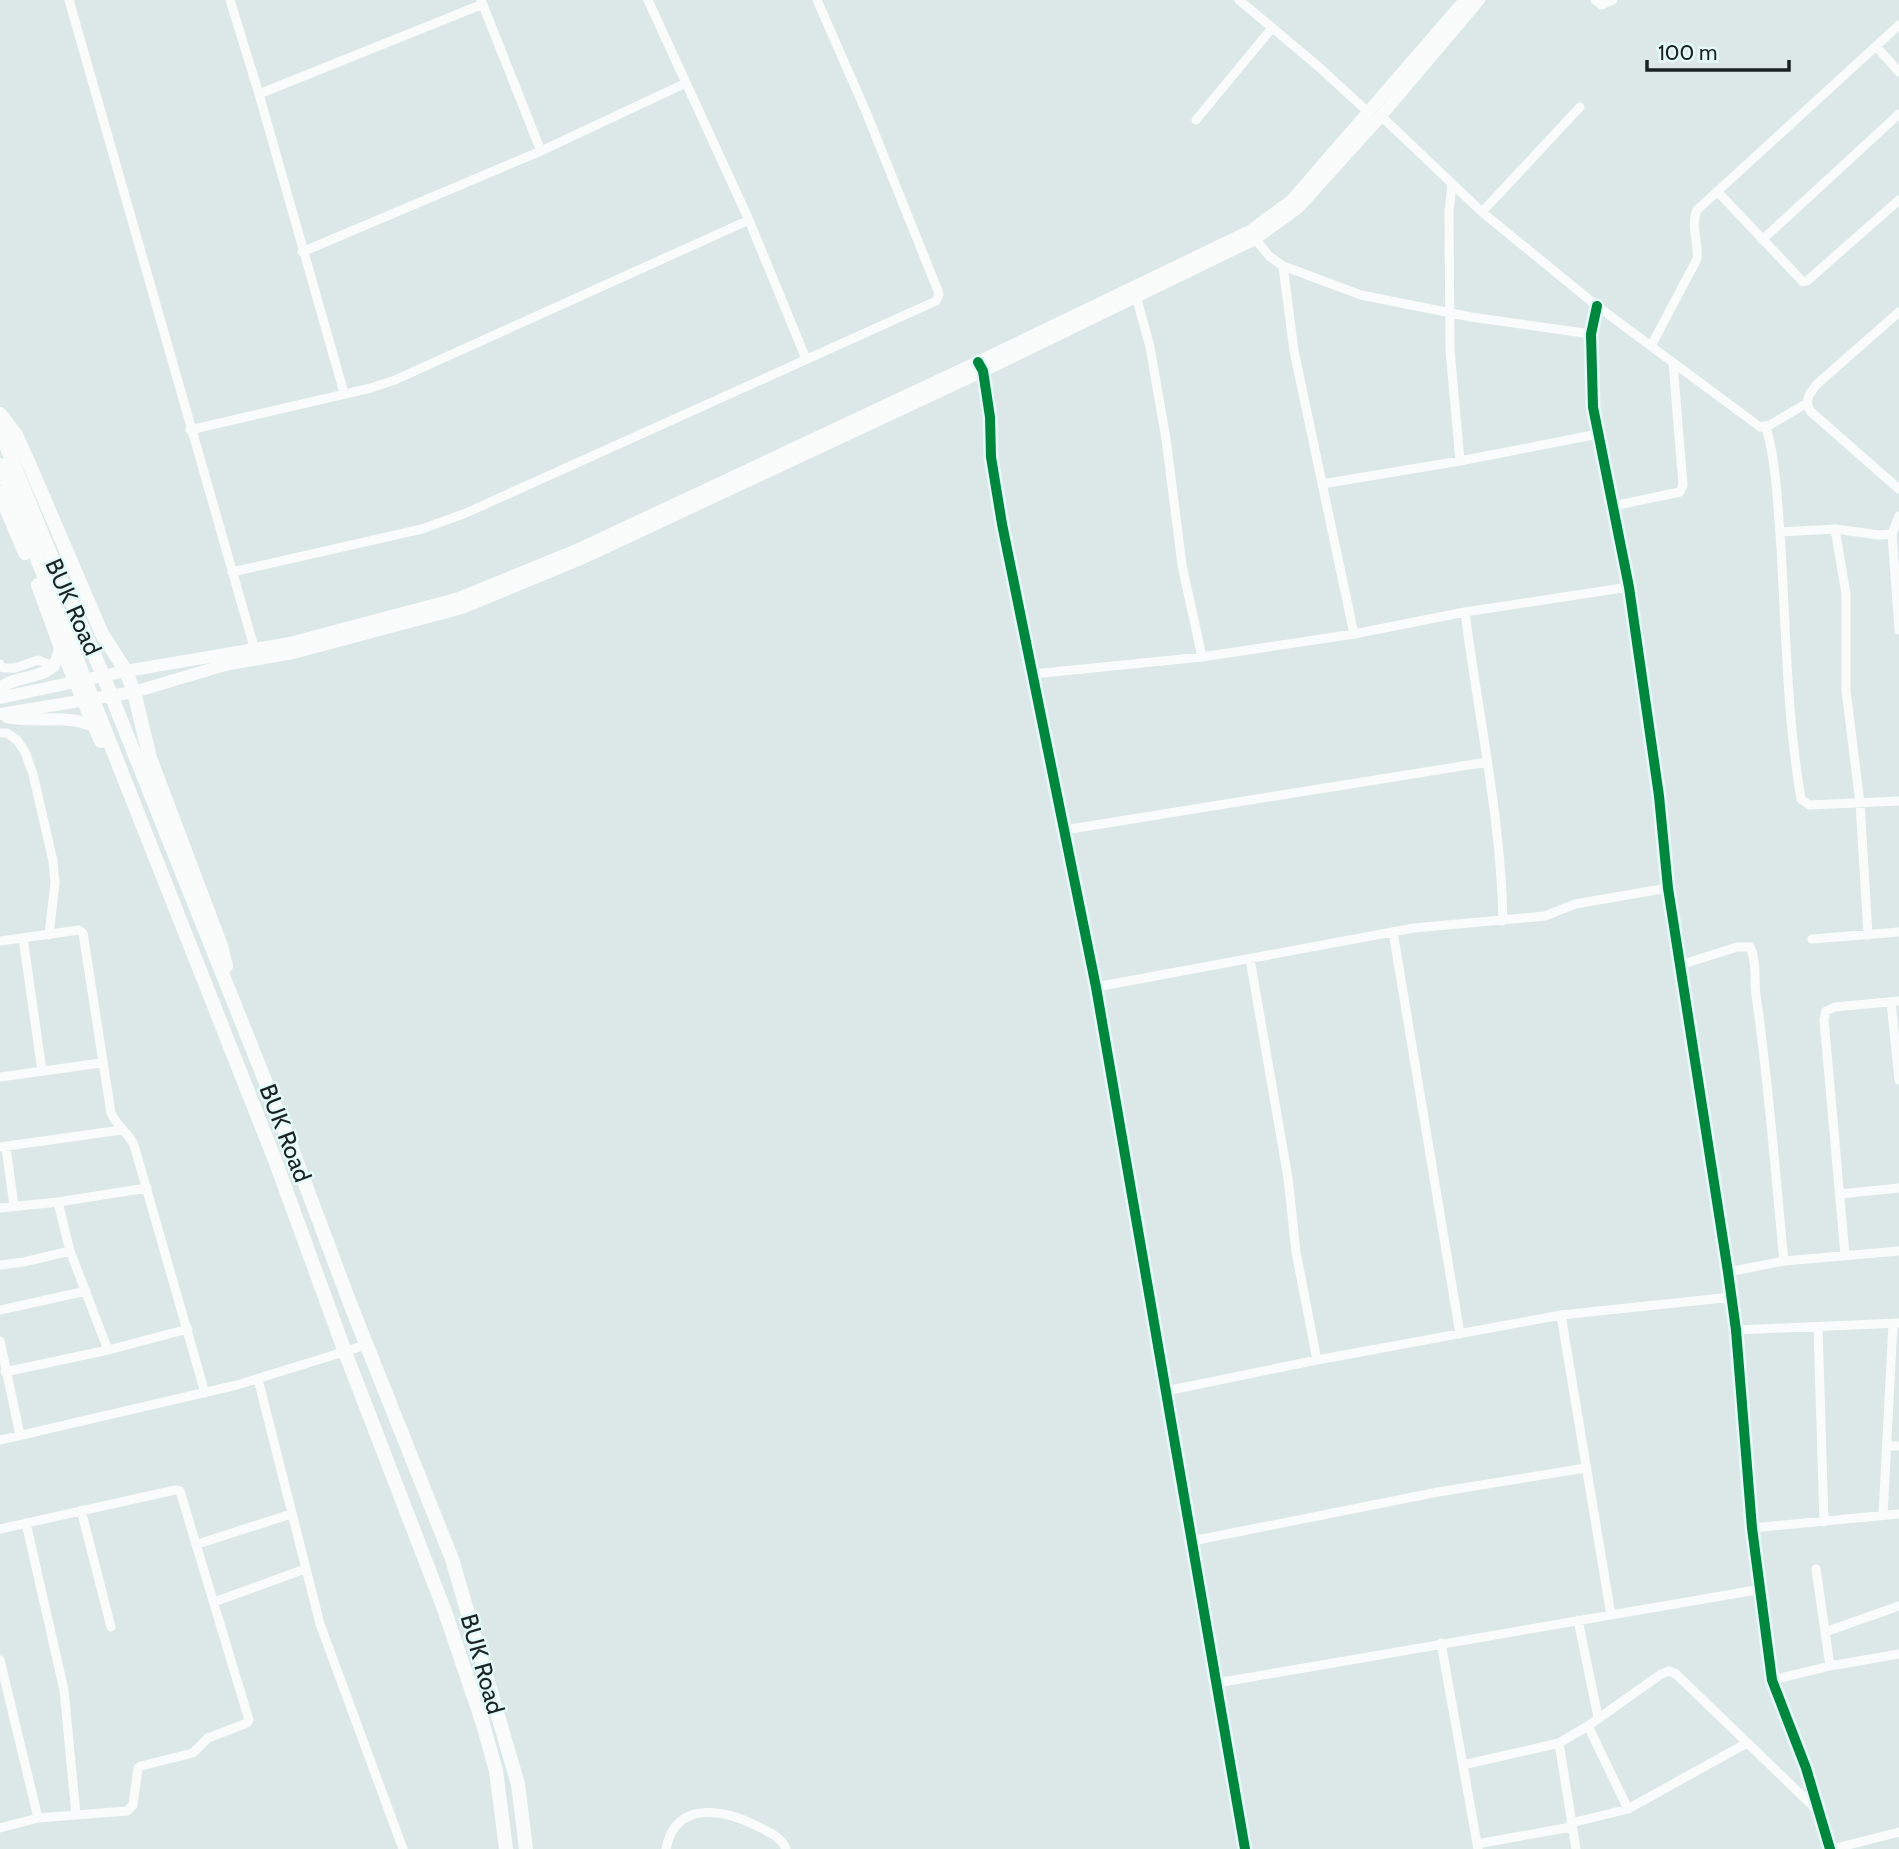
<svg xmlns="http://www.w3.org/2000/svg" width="1899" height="1849" viewBox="0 0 1899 1849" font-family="Cabin,sans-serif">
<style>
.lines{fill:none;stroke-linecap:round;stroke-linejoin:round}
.street{stroke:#fafcfc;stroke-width:9}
.secondary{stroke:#fafcfc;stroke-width:12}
.primary{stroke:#fafcfc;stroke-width:14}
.cycleway-casing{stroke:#e5fafa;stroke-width:15}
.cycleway{stroke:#00873e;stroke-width:10}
.labels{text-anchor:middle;stroke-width:5;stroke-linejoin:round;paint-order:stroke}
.street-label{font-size:24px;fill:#1a2222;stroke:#e5fafa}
</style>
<rect width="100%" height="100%" fill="#dce8e8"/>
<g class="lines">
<!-- street -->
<path class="street" d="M69,0L256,654
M230,0L259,94L344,393
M481,0L541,151
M648,0L749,220L806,359
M1239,0L1319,67L1369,113
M1595,0L1602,5L1613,0
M1876,46L1899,72
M259,94L483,4
M1381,116L1482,212L1597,306L1760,427L1770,425L1807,403L1809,395L1816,385L1899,312
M1196,120L1272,28
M1452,185L1449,211L1450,350L1460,461
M1717,191L1803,282L1807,281L1899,200
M1482,212L1580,107
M1253,236L1269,256L1283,266L1361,295L1471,317L1591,334
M1762,240L1899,114
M302,252L541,151L686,83
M1283,266L1294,351L1354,634
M1136,296L1150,347L1166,439L1182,565L1202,657
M1597,306L1591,334L1593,407L1629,587L1659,796L1668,888L1728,1272L1736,1330L1752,1528L1772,1680L1806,1768L1830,1849
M1651,346L1697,259C1699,242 1690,226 1697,210L1899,25
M980,367L990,417L991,457L1002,524L1096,987L1245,1849
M1807,403L1810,411L1899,489
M1766,427C1776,462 1777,497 1780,533C1786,622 1786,711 1801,799L1809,805L1899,801
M190,430L371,388L395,380L749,220
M1322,484L1460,461L1598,434
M1613,506L1680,492L1683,485L1673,363
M1899,516L1892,534L1899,630
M1835,529L1846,594V690L1860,803L1868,935
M1780,532L1835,529L1879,535L1892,534
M232,572L422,529L466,513L936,301L939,295L938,291L867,114L817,0
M1465,612C1478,715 1501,817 1503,921
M0,664L3,668H15L38,660L55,667
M1033,674L1202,657L1354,634L1465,612L1629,587
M0,733H7L17,740L25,752L33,774L53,861L55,883L49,935
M1064,830L1487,762
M1393,932L1460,1334
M23,938L42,1071
M1812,939L1899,932
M0,941L79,930L83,933L111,1113C117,1127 128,1132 134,1145L205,1393
M1250,959L1288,1178L1296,1252L1317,1360
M1680,965L1737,947H1750C1757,960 1754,980 1756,995C1769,1083 1775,1173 1784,1261
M1096,987L1414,928L1545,916L1575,904L1668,888
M1891,1002L1899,1080
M0,1077L101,1063
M0,1147L121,1130
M6,1147L14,1206
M1840,1194L1899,1188
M58,1202L70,1251L108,1350
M0,1208L58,1202L147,1188
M1845,1255L1824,1020L1826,1011L1835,1007L1899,1001
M0,1265L24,1262L70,1251
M1728,1272L1784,1261L1899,1251
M0,1310L86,1291
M1561,1315L1611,1615
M1818,1327L1824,1522
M1736,1330L1899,1323
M0,1341L20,1435
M5,1372L108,1350L188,1329
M258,1379L320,1624L403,1849
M1166,1391L1317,1360L1561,1315L1732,1297
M0,1440L237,1385L366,1345
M1888,1446H1899
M81,1510L111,1627
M1883,1515L1893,1324
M26,1523L64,1690L76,1815
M1752,1528L1899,1514
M0,1529L175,1490L180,1491L249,1720L247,1723L208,1738L193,1753L141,1766L138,1768L133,1805L127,1811L38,1818L0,1828
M1192,1541L1438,1492L1586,1468
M198,1544L291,1514
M1816,1569L1830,1666
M214,1602L305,1569
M1578,1620L1598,1717
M1825,1632L1899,1606
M1441,1643L1478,1849
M0,1660L38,1818
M1772,1680L1830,1666L1899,1654
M1217,1683L1762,1589
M1588,1726L1628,1809
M1559,1743L1576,1849
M1463,1765L1559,1743L1588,1726L1661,1674L1669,1671L1676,1674L1819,1812
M1571,1823L1628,1809L1747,1743
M1477,1844L1571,1827
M666,1849C675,1800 724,1809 757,1826C768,1832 782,1837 786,1849
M1832,1849L1899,1832"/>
<!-- secondary -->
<path class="secondary" d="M0,688C24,670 57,685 60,645
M0,698L126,671L290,643L459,598L579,549L978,362L1250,231L1292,200L1465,0
M0,714L134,692L225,665L293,653L462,608L583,558L983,371L1255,239L1298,208L1381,116L1479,0
M7,717C39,724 61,713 94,726"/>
<!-- primary -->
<path class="primary" d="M0,414L16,435L30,466L102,634L126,671L134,692L150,758L221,946L226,966
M0,431L50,553L103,675L288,1138L351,1306L452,1559L518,1784L526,1849
M0,465L275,1160L345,1352L444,1609L483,1724L496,1771L506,1849
M0,493L25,553
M38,585L60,645L101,741"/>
<!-- cycleway casing -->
<g class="cycleway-casing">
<path id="cycleway" d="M1597,306L1591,334L1593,407L1629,587L1659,796L1668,888L1728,1272L1736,1330L1752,1528L1772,1680L1806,1768L1830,1849
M978,362L983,371L990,417L991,457L1002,524L1096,987L1245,1849"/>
</g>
<!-- cycleway -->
<use href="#cycleway" class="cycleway"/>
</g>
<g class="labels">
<!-- street labels -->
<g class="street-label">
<text transform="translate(73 607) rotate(66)" y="8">BUK Road</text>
<text transform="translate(285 1133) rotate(69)" y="8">BUK Road</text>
<text transform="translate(482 1664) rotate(74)" y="8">BUK Road</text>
</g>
</g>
<!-- scale -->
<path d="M1647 60v10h142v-10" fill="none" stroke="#1a2222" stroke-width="3.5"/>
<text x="1658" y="60" font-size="21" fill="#1a2222" stroke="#e5fafa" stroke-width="5" paint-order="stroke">100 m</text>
</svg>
